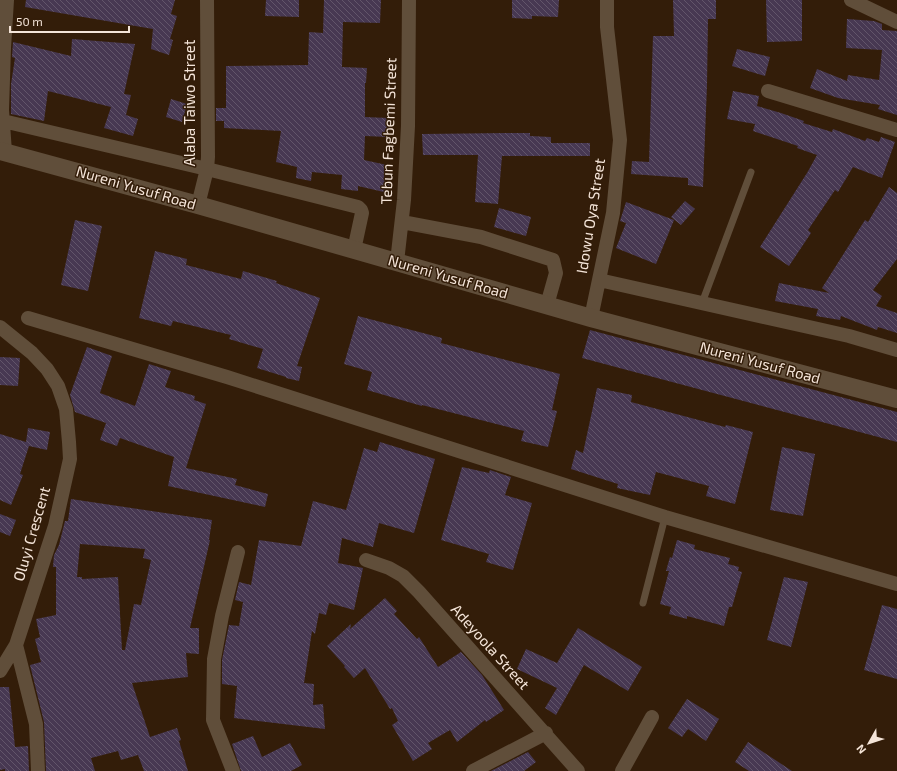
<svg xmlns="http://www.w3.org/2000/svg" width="897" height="771" viewBox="0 0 897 771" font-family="'Exo 2',sans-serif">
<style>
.building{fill:url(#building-back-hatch);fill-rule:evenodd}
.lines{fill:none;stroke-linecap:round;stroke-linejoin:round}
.service{stroke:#604e3a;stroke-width:7}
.minor{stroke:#604e3a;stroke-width:14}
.tertiary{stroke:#604e3a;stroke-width:18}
.labels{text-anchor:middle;stroke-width:3;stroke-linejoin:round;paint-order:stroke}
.street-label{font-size:15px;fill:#f4e4d8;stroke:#331d09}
</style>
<defs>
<pattern id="building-back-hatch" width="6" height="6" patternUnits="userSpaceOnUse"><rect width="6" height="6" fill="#473852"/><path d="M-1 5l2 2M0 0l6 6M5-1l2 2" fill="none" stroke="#62556a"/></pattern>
</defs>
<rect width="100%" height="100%" fill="#331d09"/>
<!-- building -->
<path class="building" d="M26,0H175L171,14L177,16L170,39L173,40L169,55L151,49L153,29L25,7Z
M266,0H299V17L265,16Z
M324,0H381L380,23L343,22L342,67L367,68L366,83H365V117L388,118V137L365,136L364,160L387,165L384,177L391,178L388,193L358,186V191L341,189L342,175L312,172L311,181L296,178L297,167L276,162L281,131L224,128V121H216V108H226V66L308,65L309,32L323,33Z
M512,0H559L558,17L532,16V19L512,18Z
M673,0H716V19H708L707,85L703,187L688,185V178L631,174L632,161L649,162L653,36H674Z
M766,0H802V41L767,42Z
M847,19L874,21L882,24V30L897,31V115L878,109L880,105L838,98L810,88L817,69L847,81L848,75L879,80L882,50L846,48Z
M72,39L135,44L124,94L131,95L126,115L138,119L133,136L104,128L111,107L48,91L44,121L11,114V84L15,58L12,57L13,42L71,56Z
M737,49L770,57L765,76L732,66Z
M733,91L759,96L757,106L781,113L804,121L803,123L832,132L833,129L865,141L867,138L879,142L881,137L895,142L882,178L853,167L838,192L835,190L808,230L811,233L789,266L760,247L807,173L817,155L797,148L798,146L753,131L755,124L727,119Z
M171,99L187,104L182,122L166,117Z
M506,133H530V136L551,137V143H590V156H502L498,204L475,202L478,155H423L422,134Z
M889,187L897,193V259L873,290L882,296L876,306L897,313V333L878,327L877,330L841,316L840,320L816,316L818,309L775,301L779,283L829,293L822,288L865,220L868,222Z
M685,201L695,209L681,225L671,217Z
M626,202L674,220L656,264L616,248L626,223L620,221Z
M499,208L531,217L526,236L494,227Z
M75,220L102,226L88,291L61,285Z
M155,251L187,259L186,265L241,279L243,271L277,281L276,283L320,298L297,366L302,367L299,381L286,378V377L257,368L263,349L229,339L231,335L173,321L171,326L139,318Z
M358,316L442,338L441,343L560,374L552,410L557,411L548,447L521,441L524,431L422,405V406L367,390L372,372L344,364Z
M590,330L897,412V442L582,358Z
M87,347L112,356L100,393L135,406L149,364L171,371L165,387L195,396L194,400L206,404L186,468L237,479L235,485L268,494L265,507L168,486L174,457L120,438L117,446L100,440L106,423L75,412L70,395Z
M0,357L20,358L18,386L0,385Z
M597,388L632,395L631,402L725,427L726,425L753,432L735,504L706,496L709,486L656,472L650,495L617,488L618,484L571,469L576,450L583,453Z
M28,428L50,432L47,450L29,446L20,474L23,475L11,505L0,500V434L26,442Z
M380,442L435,459L414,533L379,523L373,547L342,538L338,563L363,568L354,610L329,603L326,615L319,613L315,634L312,631L304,683L314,684L313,705L323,704L325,729L234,718L237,686L222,684V660L229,625L239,626L243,602L235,600L239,582L251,585L259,540L301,546L313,501L346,510L364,448L377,452Z
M782,447L815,454L803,516L770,510Z
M462,467L489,473L490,470L511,477L505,495L532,503L513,570L486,562L489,554L441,540Z
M71,499L212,520L209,540H210L190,628H199V654L186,653L188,677L132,683L150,737L177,728L181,740L179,741L188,771H144L138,755L121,760L118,751L91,758L95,771H46L44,722L30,665L41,662L35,639L40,637L36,619L56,615V567H53L54,555L59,545L65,521H68ZM80,544L145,549L143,558L151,560L141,605L134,604L125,650H122L118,577L82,579V577H77Z
M0,514L16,520L10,536L0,532Z
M677,540L695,545L694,549L730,558L728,564L739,567L738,571L742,572L732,607H729L724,626L687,616V619L669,614L671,607L660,604L669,571H666L670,557L672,558Z
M784,577L808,582L791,647L767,640Z
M385,598L397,611L394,614L417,639L419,637L438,667L461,652L482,675L504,710L486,722L485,720L457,742L450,730L428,743L432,749L413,761L392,725L398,721L392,708L390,709L365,668L354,678L344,667L345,666L327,646L351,624L350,629Z
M882,605L897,609V679L864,670Z
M578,628L642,667L628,691L584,665L556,715L545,708L557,688L517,669L526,649L557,663Z
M0,687H9L15,747L28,746L29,771H5V769L0,770Z
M687,699L719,719L706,741L688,729L682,737L668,728Z
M253,736L262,757L290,743L302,765L291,771H241L232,744Z
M748,742L792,771H749L735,762Z
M528,752L536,762L524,771H491Z"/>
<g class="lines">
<!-- service -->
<path class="service" d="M702,303L751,172
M643,603L665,517"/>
<!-- minor -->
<path class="minor" d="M851,0L897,22
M768,91L897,130
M3,121L207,169L358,207L361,210L362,213L354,250
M5,152L2,110L4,48L7,0
M198,205L207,169L208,157L207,0
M402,222L481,237L553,260L556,273L547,305
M397,262L404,200L408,126L409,0
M599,280L849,336L897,350
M28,318L227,377L665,517L897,584
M591,318L613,213L620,140L607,27V0
M0,327L32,353L47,369L58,386L66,409L69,442L70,459L55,526L16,645L36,724L38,771
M366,560L389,568L403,576L419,592L578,771
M0,671L16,645
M233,771L213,720L214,659L222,616L238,552
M473,771L546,733
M622,771L652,717"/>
<!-- tertiary -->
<path class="tertiary" d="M0,151L198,205L591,318L897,399"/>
</g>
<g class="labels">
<!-- street labels -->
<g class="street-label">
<text transform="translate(190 103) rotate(-90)" y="5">Alaba Taiwo Street</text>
<text transform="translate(389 131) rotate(-88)" y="5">Tebun Fagbemi Street</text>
<text transform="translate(136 188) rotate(16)" y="5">Nureni Yusuf Road</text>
<text transform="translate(591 216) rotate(-81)" y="5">Idowu Oya Street</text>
<text transform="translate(448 277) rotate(16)" y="5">Nureni Yusuf Road</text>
<text transform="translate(760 363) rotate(15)" y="5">Nureni Yusuf Road</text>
<text transform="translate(32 534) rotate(-74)" y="5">Oluyi Crescent</text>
<text transform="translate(490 647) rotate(48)" y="5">Adeyoola Street</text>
</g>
</g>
<!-- north arrow -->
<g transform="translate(869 743) rotate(231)" stroke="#331d09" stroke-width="3" paint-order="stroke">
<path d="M0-3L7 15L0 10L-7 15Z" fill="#f4e4d8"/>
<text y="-6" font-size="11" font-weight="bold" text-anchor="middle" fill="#f4e4d8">N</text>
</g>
<!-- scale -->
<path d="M10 26v6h119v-6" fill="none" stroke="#f4e4d8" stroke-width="2"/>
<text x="16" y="26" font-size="12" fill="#f4e4d8" stroke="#331d09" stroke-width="3" paint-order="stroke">50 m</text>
</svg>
